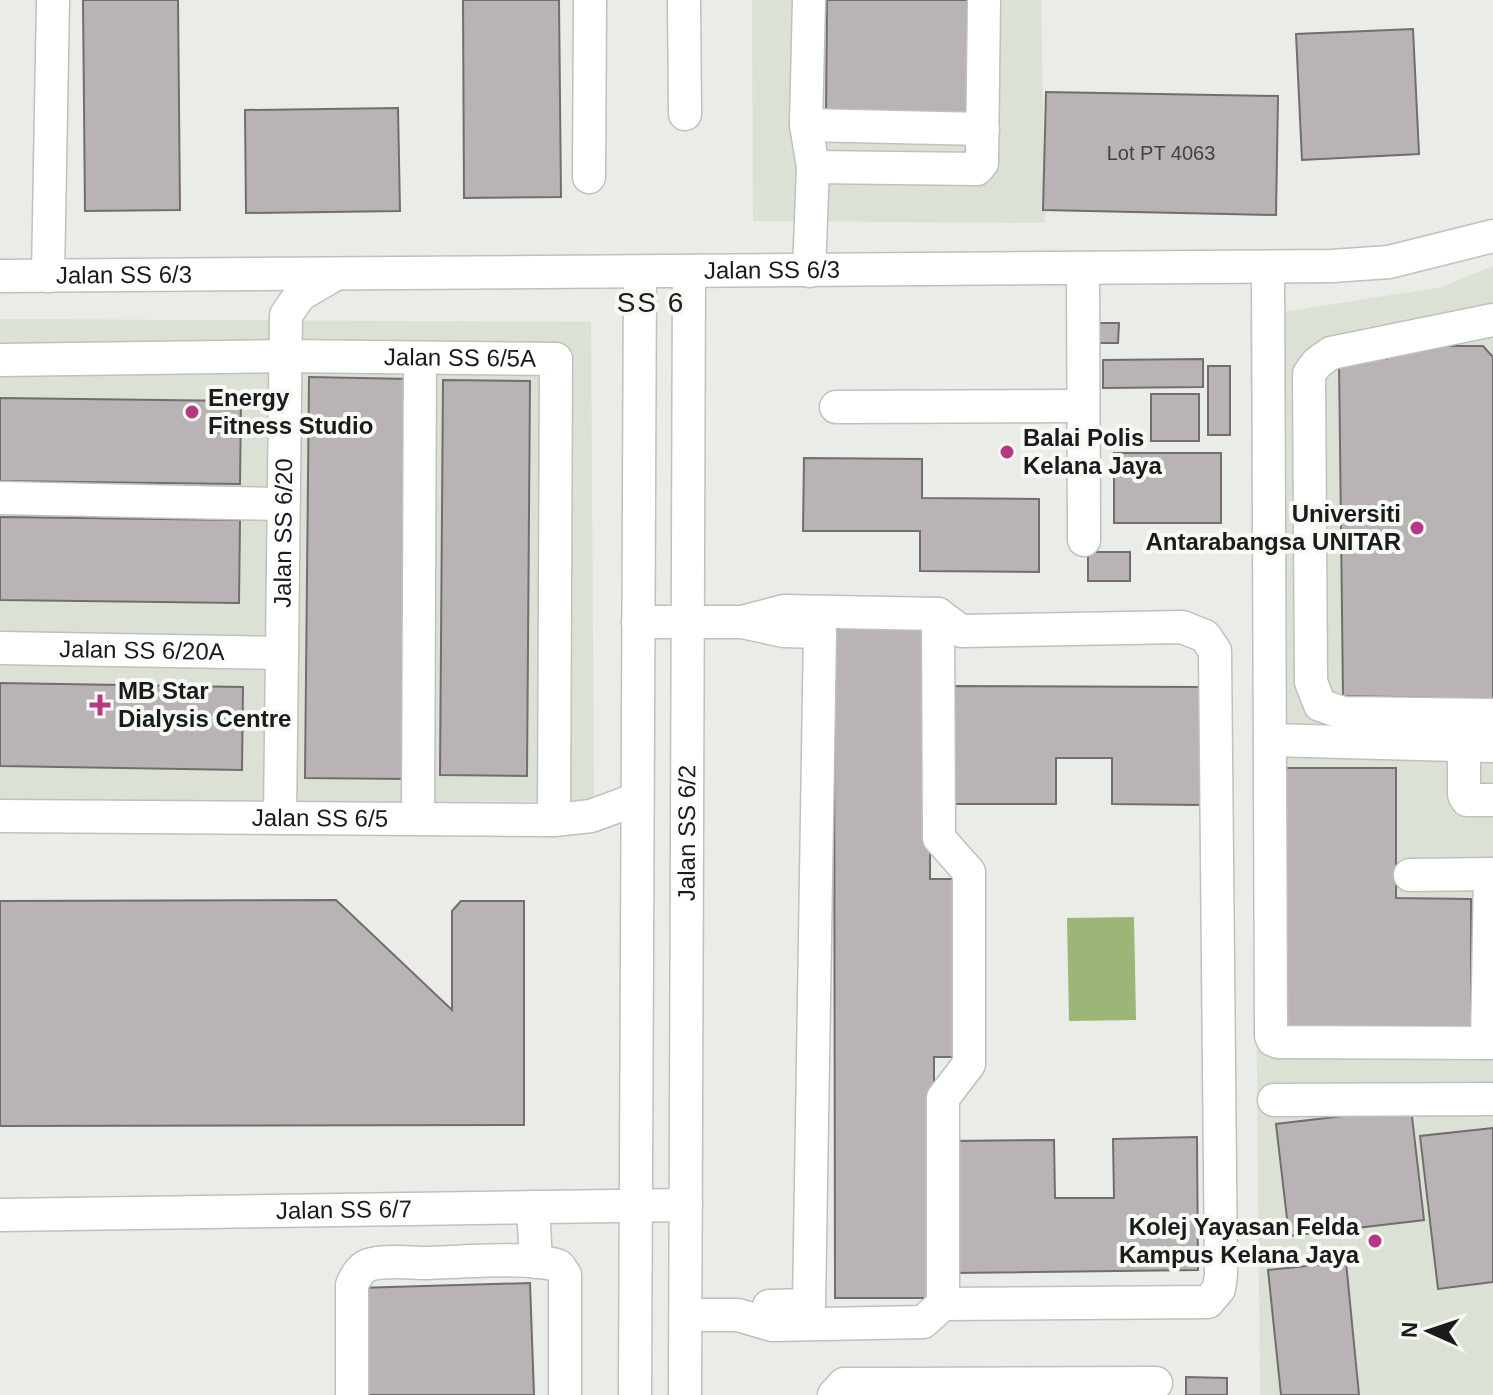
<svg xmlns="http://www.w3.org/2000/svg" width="1493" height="1395" viewBox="0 0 1493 1395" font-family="Arial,sans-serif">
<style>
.built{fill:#dbe1d5}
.water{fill:#9cb678}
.building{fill:#b9b3b6;stroke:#726d6f;stroke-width:2}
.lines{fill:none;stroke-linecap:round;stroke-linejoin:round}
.minor-casing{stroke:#bfc1bc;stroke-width:35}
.minor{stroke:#fff;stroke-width:32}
.poi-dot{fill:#b73782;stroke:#f7f9f4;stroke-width:3}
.labels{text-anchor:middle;stroke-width:8;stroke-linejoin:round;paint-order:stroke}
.number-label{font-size:20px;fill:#424141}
.street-label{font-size:24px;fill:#1a1b1a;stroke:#f7f9f4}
.poi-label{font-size:24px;font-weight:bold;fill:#1a1b1a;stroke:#f7f9f4;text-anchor:start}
.quarter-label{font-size:28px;letter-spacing:2px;fill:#1a1b1a;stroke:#f7f9f4}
</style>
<rect width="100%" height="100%" fill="#eaece7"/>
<!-- built -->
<path class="built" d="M752,0H1041L1045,223L753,221Z
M1493,266V1395H1260L1250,314L1284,312L1442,287Z
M0,319L591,322L594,801L0,804Z"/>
<!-- water -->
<path class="water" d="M1134,917L1136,1020L1069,1021L1067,918Z"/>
<!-- building -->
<path class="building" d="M83,0H178L180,210L85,211Z
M463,0H559L561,197L464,198Z
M827,0H968L967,118L826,117Z
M1413,29L1419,154L1302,160L1296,34Z
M1046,92L1278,96L1276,215L1043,210Z
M398,108L400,211L246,213L245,110Z
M1097,323H1119L1118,343H1097Z
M1397,346H1483L1493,357V699L1343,696L1339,360L1387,359Z
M1203,359V387L1103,388V360Z
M1208,366H1230V435H1208Z
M309,377L409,379L404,779L305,778Z
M443,380L530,381L527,776L440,775Z
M1151,394H1199V441H1151Z
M0,398L241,401L240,484L0,481Z
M1114,453H1221V523H1114Z
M804,458L922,459V498L1039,499V572L920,571V531H803Z
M0,517L240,520L239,603L0,600Z
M1088,552H1130V581H1088Z
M834,626H930V879H959V1057H934V1298H835Z
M0,683L243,687L242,770L0,766Z
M948,686L1200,687V805L1112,804V758H1056V804H948Z
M1284,768H1396V898L1471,899V1032L1282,1031Z
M336,900L452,1010V911L461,901H524V1125L0,1126V901Z
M1411,1108L1424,1220L1289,1236L1276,1124Z
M1493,1128V1282L1438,1289L1420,1136Z
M1197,1137L1198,1270L954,1273L952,1141L1054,1140L1055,1198H1114L1113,1139Z
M1346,1262L1359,1395H1281L1268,1270Z
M530,1283L534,1395H360L357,1288Z
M1186,1377L1227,1378V1395H1186Z"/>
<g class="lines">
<!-- minor casing -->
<g class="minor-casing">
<g id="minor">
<path d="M684,0L685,114"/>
<path d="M806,125L983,129"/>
<path d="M813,167L977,169L982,163L984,0"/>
<path d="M589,177L590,0"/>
<path d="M1268,268L1271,1036L1273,1040L1278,1042L1493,1043"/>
<path d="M1083,269L1084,540"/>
<path d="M809,271L813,167L806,125L809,0"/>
<path id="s1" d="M0,276L1332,266L1389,262L1493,236"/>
<path d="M48,276L53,0"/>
<path d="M1493,320L1331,353L1317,363L1309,374L1311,682L1320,705L1343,713L1493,715"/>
<path id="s2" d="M0,360L285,356L556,359L554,820"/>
<path d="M836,407L1083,406"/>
<path d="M0,498L283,504"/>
<path d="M938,614L939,838L969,872V1064L943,1098V1304"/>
<path d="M638,622H742L784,631L820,632L809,1305L769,1306"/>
<path id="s3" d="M0,648L282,653"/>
<path d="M1270,740L1493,746"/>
<path d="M1464,745V795L1467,800H1493"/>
<path id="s4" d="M0,816L554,820L591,816L637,799"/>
<path id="s5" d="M280,817L286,315L300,295L334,275"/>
<path d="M418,819L420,358"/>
<path d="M1410,875L1493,874"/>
<path d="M1487,1043L1490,874"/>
<path d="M1274,1100L1493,1099"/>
<path d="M533,1207L536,1262"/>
<path id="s6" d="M0,1215L686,1205"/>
<path d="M686,1315H738L772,1325L923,1322L943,1304L1208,1302L1219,1289L1221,1274L1215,651L1205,636L1182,627L961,631L938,614L784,611L742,622"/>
<path d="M902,1384L1156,1383"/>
<path d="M352,1395V1285C356,1276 361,1266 372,1264C390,1260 410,1263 428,1263C459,1262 533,1256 559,1266L565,1275V1395"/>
<path d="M635,1395L640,272"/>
<path id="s7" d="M685,1395L689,272"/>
<path d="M834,1395L844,1384H902V1395"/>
</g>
</g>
<!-- minor -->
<use href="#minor" class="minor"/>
</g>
<!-- markers -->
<g class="poi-dot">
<circle cx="192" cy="412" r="8"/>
<circle cx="1007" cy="452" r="8"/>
<circle cx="1417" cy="528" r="8"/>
<path d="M96 693h8v8h8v8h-8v8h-8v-8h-8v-8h8z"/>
<circle cx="1375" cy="1241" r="8"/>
</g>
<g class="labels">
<!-- number labels -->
<g class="number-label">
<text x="1161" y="160">Lot PT 4063</text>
</g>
<!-- street labels -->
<g class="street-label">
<text dy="8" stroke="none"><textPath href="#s1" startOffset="772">Jalan SS 6/3</textPath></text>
<text dy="8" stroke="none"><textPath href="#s1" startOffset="124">Jalan SS 6/3</textPath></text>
<text dy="8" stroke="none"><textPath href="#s2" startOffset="460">Jalan SS 6/5A</textPath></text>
<text dy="8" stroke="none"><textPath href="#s5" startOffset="284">Jalan SS 6/20</textPath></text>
<text dy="8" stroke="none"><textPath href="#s3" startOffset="142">Jalan SS 6/20A</textPath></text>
<text dy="8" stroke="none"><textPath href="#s4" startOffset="320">Jalan SS 6/5</textPath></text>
<text dy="8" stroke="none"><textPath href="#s7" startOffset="562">Jalan SS 6/2</textPath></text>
<text dy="8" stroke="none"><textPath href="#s6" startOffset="344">Jalan SS 6/7</textPath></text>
</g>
<!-- poi labels -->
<g class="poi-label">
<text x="208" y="406">Energy<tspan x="208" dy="28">Fitness Studio</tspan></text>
<text x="1023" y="446">Balai Polis<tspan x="1023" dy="28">Kelana Jaya</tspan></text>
<text x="1401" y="522" text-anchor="end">Universiti<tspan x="1401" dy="28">Antarabangsa UNITAR</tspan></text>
<text x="118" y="699">MB Star<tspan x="118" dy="28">Dialysis Centre</tspan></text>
<text x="1359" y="1235" text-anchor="end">Kolej Yayasan Felda<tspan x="1359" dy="28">Kampus Kelana Jaya</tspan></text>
</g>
<!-- quarter labels -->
<g class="quarter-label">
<text x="651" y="312">SS 6</text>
</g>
</g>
<!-- north arrow -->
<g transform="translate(1429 1331) rotate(273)" stroke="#f7f9f4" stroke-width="6" paint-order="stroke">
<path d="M0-6L14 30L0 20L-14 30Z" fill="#1a1b1a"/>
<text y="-12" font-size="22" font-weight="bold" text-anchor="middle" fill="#1a1b1a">N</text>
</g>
</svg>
